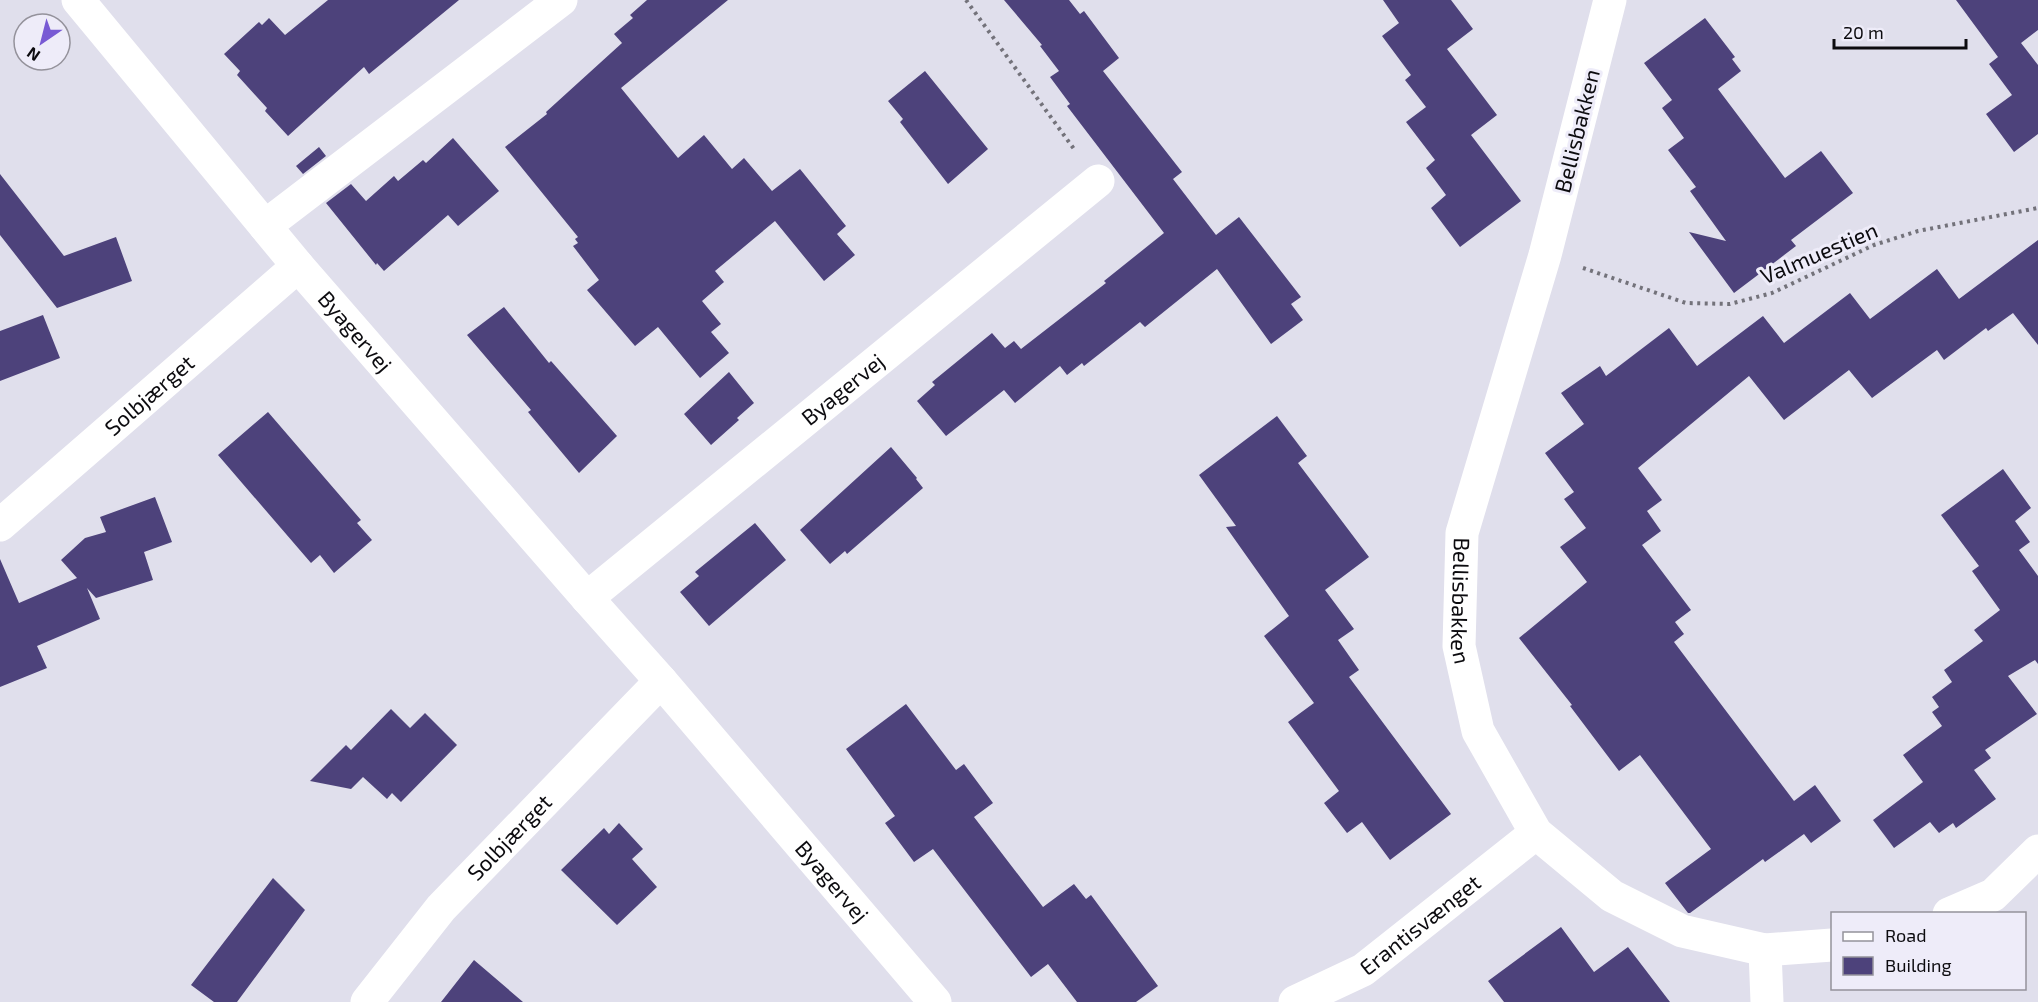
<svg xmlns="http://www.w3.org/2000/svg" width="2038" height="1002" viewBox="0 0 2038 1002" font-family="'Exo 2',sans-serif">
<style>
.building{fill:#4d427b}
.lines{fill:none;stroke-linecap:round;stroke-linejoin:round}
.path{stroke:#73727a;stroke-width:4;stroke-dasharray:3 4.5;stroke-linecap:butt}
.street{stroke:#fff;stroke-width:33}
.secondary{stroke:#fff;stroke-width:33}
.labels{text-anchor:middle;stroke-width:6;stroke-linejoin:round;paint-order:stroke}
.street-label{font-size:22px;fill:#0c0b0f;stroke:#eeecf9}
</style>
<rect width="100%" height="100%" fill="#e0dfec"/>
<!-- building -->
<path class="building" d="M328,0H459L369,74L364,67L288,136L265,111L267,108L237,75L240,71L224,54L259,22L262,25L269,18L285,35Z
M647,0H728L621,88L678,158L704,135L732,169L744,158L772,191L800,169L846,226L837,234L855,255L824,281L775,221L715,271L724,282L702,301L721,324L711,332L729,353L700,378L658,327L635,346L587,290L599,280L573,246L578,243L575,239L578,237L505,147L547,114L546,112L622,43L614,34L633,18L630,15Z
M1004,0H1069L1080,14L1084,11L1119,58L1103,71L1182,172L1173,179L1216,235L1239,217L1301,297L1291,304L1303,320L1271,344L1217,269L1145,327L1140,322L1084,366L1082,363L1067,375L1060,366L1015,403L1004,390L946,436L917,401L935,385L932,382L992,333L1005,348L1014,341L1021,349L1106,283L1104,281L1164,233L1067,106L1070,104L1050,77L1059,71L1040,46L1042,45Z
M1383,0H1451L1473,29L1447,49L1497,115L1471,135L1521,201L1460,247L1431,208L1446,195L1426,168L1435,160L1406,122L1426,107L1405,80L1411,75L1382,36L1399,23Z
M1956,0H2038V30L2021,43L2038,65V134L2014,152L1986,114L2012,95L1989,64L1998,57Z
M1705,18L1735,57L1732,59L1741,71L1718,89L1785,178L1821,151L1853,193L1791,240L1796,246L1734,293L1689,232L1726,241L1690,191L1696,187L1668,150L1684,138L1662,108L1672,100L1644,63Z
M925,71L988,149L948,184L900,122L903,119L888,101Z
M453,138L499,191L458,226L448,215L384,271L377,263L376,265L326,203L351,184L366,201L394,176L398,181L423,160L426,163Z
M319,147L326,156L303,174L296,166Z
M0,174L64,256L116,237L132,281L57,308L0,235Z
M2038,240V345L2013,313L1988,331L1986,328L1944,360L1937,350L1872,398L1849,370L1784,420L1749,376L1638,468L1662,500L1647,511L1661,531L1642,545L1691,610L1675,622L1684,634L1674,642L1794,801L1815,785L1841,821L1811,843L1804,834L1765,862L1763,859L1690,913H1688L1665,883L1711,849L1640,755L1619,771L1570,706L1572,705L1519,638L1587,582L1560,547L1586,528L1564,499L1574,492L1545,453L1584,424L1561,393L1600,366L1606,376L1669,328L1697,366L1763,316L1784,343L1850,293L1870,319L1937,269L1959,299Z
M504,307L549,363L551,361L617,436L579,473L528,412L531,410L467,335Z
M43,315L60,358L0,381V331Z
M729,372L754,403L737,418L739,420L711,445L684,414Z
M268,412L361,520L357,523L372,540L334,573L320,555L311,563L218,455Z
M1277,416L1307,456L1298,463L1369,557L1325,590L1354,629L1338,640L1359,670L1349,677L1451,814L1390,860L1362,822L1347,833L1324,803L1339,791L1288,722L1314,703L1264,636L1289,616L1226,527L1236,526L1199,475Z
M891,447L917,478L916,479L923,488L847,554L845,551L830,564L800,530Z
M2003,469L2031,508L2015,521L2030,542L2019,550L2038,576V664L2035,660L2008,676L2037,714L1985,750L1991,758L1974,770L1996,799L1956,828L1953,823L1939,833L1930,822L1894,848L1873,820L1923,782L1903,755L1942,726L1932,712L1939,707L1932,697L1952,682L1944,670L1983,641L1974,630L2000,610L1972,571L1979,566L1941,515Z
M155,497L172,542L144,552L153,580L96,598L87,588L100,619L37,646L47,668L0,687V559L19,603L77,578L61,560L85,538L106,532L100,517Z
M755,523L786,560L709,626L680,592L699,576L695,572Z
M906,704L956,770L964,764L993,803L974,817L1043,907L1074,884L1086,899L1091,895L1158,986L1136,1002H1077L1048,964L1031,977L933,849L914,862L885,823L895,816L846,749Z
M391,709L410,728L425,713L457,745L401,802L392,793L387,799L363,777L351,789L310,781L346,745L351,750Z
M619,823L643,849L632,859L657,887L617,925L561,870L604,828L609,834Z
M273,878L305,910L237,1002H214L191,985Z
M1561,927L1594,972L1628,947L1670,1002H1504L1488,981Z
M474,960L523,1002H441Z"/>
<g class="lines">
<!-- path -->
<path class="path" d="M966,0L1074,149
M1583,268L1686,303L1730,304L1772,293L1874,245L1918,231L2038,208"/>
<!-- street -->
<g class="street">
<path id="s1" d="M1610,0L1545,255L1462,533L1459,646L1478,731L1536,833L1612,896L1682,931L1765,950L1832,945"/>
<path d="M265,226L561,0"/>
<path id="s2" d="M0,525L298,266"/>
<path id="s3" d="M587,598L1098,181"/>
<path d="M1949,914L1993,895L2038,851"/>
<path d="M1765,950L1767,1002"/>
<path id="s4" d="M367,1002L441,908L661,681"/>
<path id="s5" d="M1295,1002L1363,970L1536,833"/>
</g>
<!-- secondary -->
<path class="secondary" id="s6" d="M78,0L298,266L587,598L661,681L935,1002"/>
</g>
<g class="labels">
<!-- street labels -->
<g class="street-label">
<text transform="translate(1577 131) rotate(-76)" y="8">Bellisbakken</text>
<text transform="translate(1819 253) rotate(-23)" y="8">Valmuestien</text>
<text dy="8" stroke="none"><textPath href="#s6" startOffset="432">Byagervej</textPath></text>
<text dy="8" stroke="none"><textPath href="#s3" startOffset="330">Byagervej</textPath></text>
<text dy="8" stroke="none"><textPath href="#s2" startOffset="198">Solbjærget</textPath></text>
<text dy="8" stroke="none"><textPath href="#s1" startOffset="621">Bellisbakken</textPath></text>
<text dy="8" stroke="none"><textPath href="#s4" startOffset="218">Solbjærget</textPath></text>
<text dy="8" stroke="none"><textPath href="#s6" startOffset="1160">Byagervej</textPath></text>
<text dy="8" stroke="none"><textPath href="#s5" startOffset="148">Erantisvænget</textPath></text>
</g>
</g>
<!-- legend -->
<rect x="1831" y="912" width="195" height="78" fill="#eeecf9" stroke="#94929b" stroke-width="1.5"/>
<rect x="1843" y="932" width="30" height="9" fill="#ffffff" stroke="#94929b" stroke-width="1.5"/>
<text x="1885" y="942" font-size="18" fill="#0c0b0f">Road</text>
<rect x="1843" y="957" width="30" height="18" fill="#4d427b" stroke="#94929b" stroke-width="1.5"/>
<text x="1885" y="972" font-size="18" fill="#0c0b0f">Building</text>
<!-- north arrow -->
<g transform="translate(42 42) rotate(215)"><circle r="28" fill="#eeecf9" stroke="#94929b" stroke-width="1.5"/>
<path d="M0-4.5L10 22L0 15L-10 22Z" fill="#785ad4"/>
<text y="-9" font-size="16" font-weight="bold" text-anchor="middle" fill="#0c0b0f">N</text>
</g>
<!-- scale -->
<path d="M1834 39v9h132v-9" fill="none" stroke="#0c0b0f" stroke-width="3"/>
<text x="1843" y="39" font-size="18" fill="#0c0b0f" stroke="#eeecf9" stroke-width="4.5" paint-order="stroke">20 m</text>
</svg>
